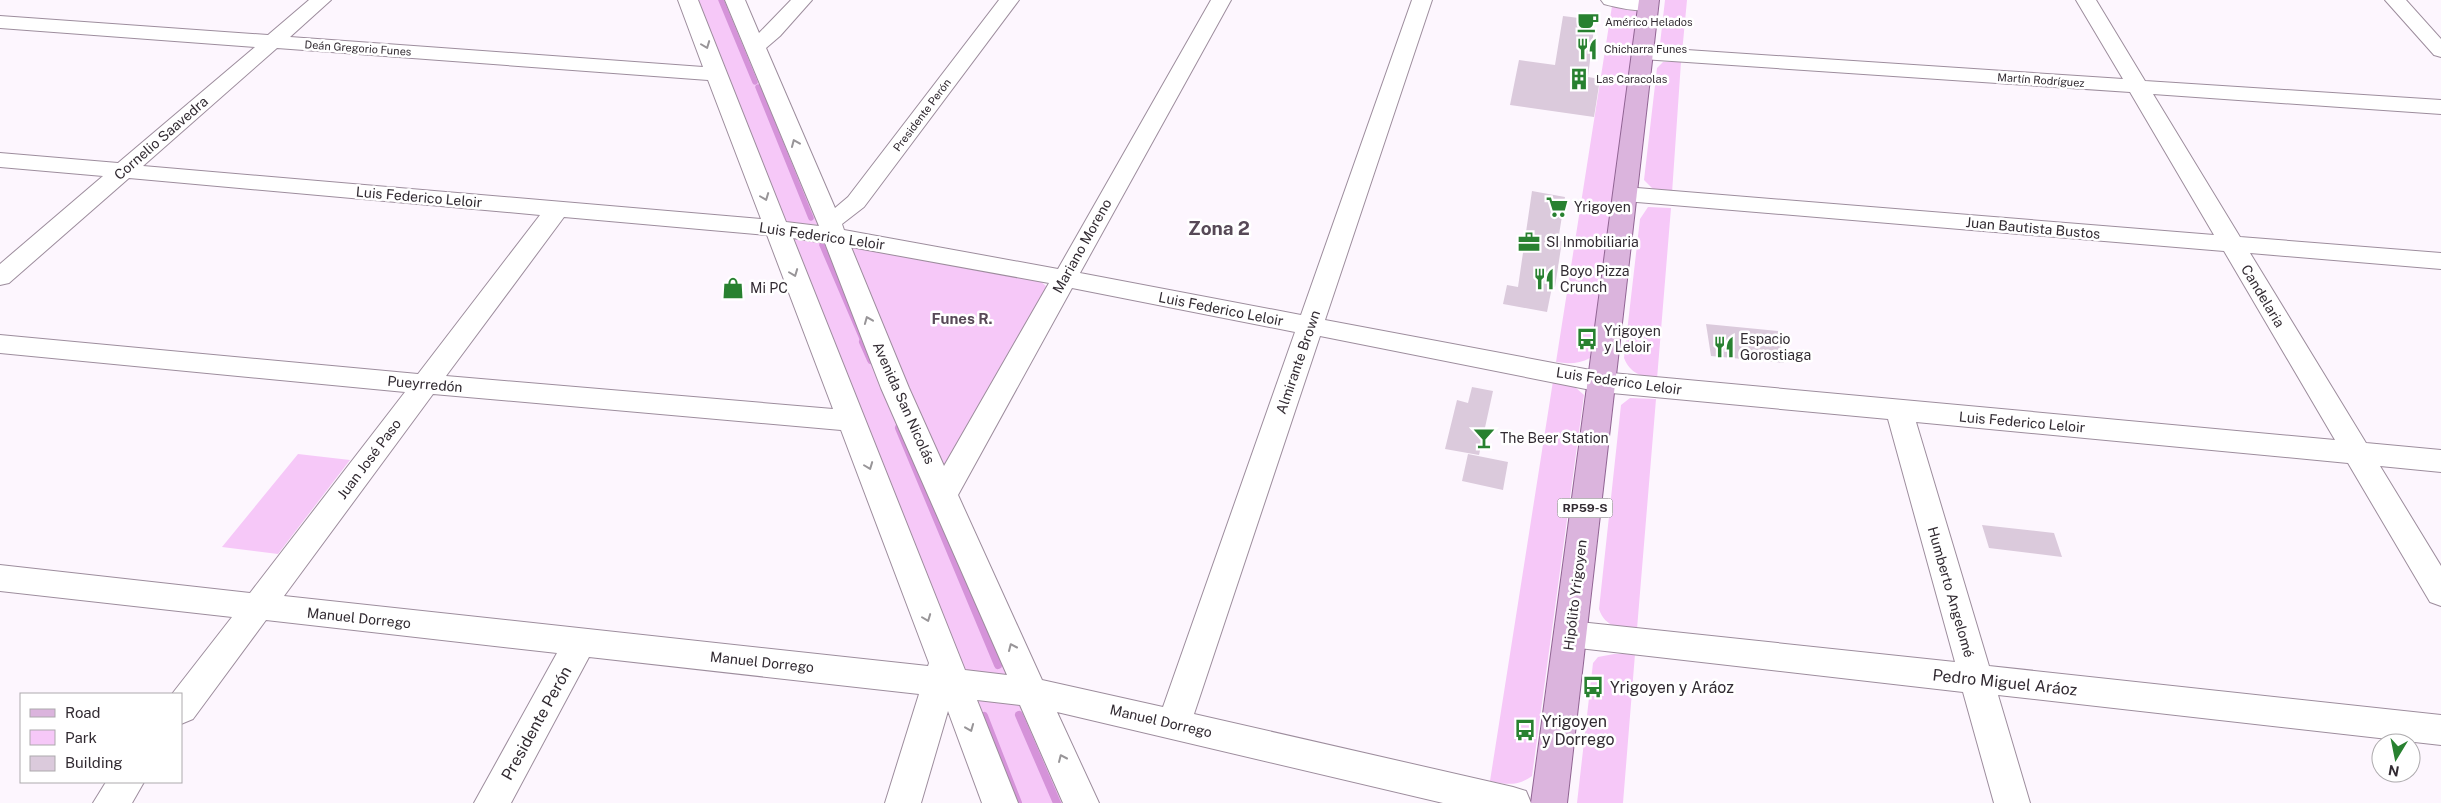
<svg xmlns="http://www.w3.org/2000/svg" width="2441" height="803" viewBox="0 0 2441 803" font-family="'Public Sans',sans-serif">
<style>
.green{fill:#f6c8f8}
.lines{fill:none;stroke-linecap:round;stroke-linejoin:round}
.stream-far1{stroke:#d593d9;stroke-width:5.5}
.stream{stroke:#d593d9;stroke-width:8}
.building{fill:#dbcadc}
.minor-casing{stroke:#9d8d9d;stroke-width:2}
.major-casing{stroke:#906493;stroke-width:2}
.minor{fill:#fff;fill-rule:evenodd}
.major{fill:#dbb4dd;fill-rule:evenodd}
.oneway{stroke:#989598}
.labels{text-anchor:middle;stroke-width:5;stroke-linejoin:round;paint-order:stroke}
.far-poi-label{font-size:11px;fill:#322b32;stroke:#fff;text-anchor:start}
.far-street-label{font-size:11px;fill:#322b32;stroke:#fff}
.shield{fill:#fff;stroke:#706b70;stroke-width:1}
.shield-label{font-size:12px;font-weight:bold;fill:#322b32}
.street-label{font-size:14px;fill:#322b32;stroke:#fff}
.poi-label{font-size:14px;fill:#322b32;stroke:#fff;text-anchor:start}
.neighbourhood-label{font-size:15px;font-weight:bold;fill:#574957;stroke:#fff}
.near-street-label{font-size:16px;fill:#322b32;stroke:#fff}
.near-poi-label{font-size:16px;fill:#322b32;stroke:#fff;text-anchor:start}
.district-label{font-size:19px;font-weight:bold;fill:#574957;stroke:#fff}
</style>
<rect width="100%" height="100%" fill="#fdf6fe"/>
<!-- green -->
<path class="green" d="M694,0H728L820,223L817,225L782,221Z
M1665,0H1687L1682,53L1672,51L1660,44Z
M1612,6L1640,12V18L1590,358C1579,364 1568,364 1556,362Z
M1663,62H1681L1672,193L1653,189L1644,180L1657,68Z
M1648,207L1671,208L1657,379C1642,376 1630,374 1624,358L1640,219Z
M790,237L824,239L1009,674L1005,678L965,676Z
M847,245L1039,280L1046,286L1043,296L943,470Z
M1553,381L1575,387L1584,395L1532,776C1518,786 1507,785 1490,781Z
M1630,398L1656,399L1637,629C1621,628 1605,628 1599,609L1621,405Z
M298,454L350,460L278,554L222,547Z
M1614,654H1635L1623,803H1577L1593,663L1598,657Z
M981,696L1026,705L1069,803H1007L973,700Z"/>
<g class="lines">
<!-- stream-far1 -->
<path class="stream-far1" d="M721,0L755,82
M758,87L811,218
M822,245L864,343"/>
<!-- stream -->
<path class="stream" d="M863,342L871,360
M899,428L998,665
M1019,715L1057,803
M984,716L1018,803"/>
</g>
<!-- building -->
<path class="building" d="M1563,16L1595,20L1588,77L1600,79L1594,117L1510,105L1519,60L1555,65Z
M1532,191L1565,197L1558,241H1562L1555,287H1552L1547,312L1503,304L1507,285L1518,287Z
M1706,324L1778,331L1784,363L1711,356Z
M1472,387L1493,391L1479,455L1445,449L1457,400L1468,403Z
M1468,454L1508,462L1503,490L1462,481Z
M1982,525L2054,533L2062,557L1989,548Z"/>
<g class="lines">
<!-- minor casing -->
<g class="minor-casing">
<path id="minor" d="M309,0H331L290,37L703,67L678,0H698L786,222L819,226L725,0H745L759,33L791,0H812L780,36L766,48L835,208L848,197L999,0H1019L864,207L842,224L844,230L1058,269L1211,0H1231L1080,273L1301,315L1412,0H1432L1325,320L1601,372L2335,440L2224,251L1625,201L1617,199L1613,194L1617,189L1625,187L2214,235L2130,92L1642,59L1635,57L1632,53L1635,49L1642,47L2123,79L2076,0H2096L2145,81L2441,100V114L2153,94L2240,237L2441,253V269L2250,253L2366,443L2441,450V472L2380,466L2441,566V606L2430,602L2348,463L1916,422L1989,666L2441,715V745L1998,695L2030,803H1994L1963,692L1570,647L1559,644L1554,634L1559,624L1570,621L1955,662L1888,419L1601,392L1320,336L1194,714L1513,787L1526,791L1531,803H1443L1057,712L1099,803H1063L1020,705L977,700L1018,803H982L948,711L921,803H885L919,694L589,657L511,803H474L557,653L266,620L193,719L181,724V694H172L232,617L0,591V565L250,593L405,392L0,353V335L418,374L540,215L129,178L9,283L0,285V264L103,176L0,167V153L118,163L255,47L0,28V16L268,35ZM277,48L708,80L761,219L143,166ZM564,217L767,235L833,409L446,376ZM793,238L825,243L881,388L1007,675L965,670ZM851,247L1049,283L944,466L909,388ZM1072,288L1295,332L1163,707L1042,680L958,495ZM433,394L841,430L929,663L928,666L284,596Z
M1601,0H1652L1658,5L1655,9C1640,13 1619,8 1604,4Z
M2385,0H2406L2441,39V57L2434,55Z
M106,782H144L132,803H93Z"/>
</g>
<!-- major casing -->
<g class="major-casing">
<path id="major" d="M1639,0H1659L1567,803H1531Z"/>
</g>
<!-- minor -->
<use href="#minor" class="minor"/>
<!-- major -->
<use href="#major" class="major"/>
</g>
<!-- one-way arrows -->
<defs><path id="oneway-chevron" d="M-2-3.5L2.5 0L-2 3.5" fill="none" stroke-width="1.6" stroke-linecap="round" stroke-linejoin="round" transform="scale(1.25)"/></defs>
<g class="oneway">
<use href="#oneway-chevron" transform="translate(706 45) rotate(69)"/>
<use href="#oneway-chevron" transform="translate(795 143) rotate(-113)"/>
<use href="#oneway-chevron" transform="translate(765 197) rotate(69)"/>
<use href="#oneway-chevron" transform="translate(794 273) rotate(69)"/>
<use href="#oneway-chevron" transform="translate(868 320) rotate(-112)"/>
<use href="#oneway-chevron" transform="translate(869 466) rotate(69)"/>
<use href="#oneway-chevron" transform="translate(927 618) rotate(69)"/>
<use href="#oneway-chevron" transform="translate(1012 647) rotate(-114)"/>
<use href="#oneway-chevron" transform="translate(970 728) rotate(68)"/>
<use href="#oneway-chevron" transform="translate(1062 758) rotate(-114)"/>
</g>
<!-- icons -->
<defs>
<g id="cafe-bare" transform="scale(1.725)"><path d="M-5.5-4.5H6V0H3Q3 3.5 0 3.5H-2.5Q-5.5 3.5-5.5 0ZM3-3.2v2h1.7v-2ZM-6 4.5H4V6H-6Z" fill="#288130" stroke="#fff" stroke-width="2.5" paint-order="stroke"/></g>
<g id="restaurant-bare" transform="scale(1.725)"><path d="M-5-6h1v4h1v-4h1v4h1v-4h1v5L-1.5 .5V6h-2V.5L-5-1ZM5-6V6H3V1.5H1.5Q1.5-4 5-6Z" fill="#288130" stroke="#fff" stroke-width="2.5" paint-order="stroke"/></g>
<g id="building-bare" transform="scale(1.725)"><path d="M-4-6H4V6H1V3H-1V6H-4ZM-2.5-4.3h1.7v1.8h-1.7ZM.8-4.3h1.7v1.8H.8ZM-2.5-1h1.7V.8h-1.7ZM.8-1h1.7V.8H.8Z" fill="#288130" stroke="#fff" stroke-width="2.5" paint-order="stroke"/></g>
<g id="supermarket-bare" transform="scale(1.725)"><path d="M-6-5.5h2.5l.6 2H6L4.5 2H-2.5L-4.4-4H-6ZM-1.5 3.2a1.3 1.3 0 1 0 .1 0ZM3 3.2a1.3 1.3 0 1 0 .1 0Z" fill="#288130" stroke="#fff" stroke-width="2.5" paint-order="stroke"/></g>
<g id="office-bare" transform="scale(1.725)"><path d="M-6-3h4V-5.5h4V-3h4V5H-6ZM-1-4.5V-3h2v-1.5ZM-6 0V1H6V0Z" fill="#288130" stroke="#fff" stroke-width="2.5" paint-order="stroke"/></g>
<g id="shop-bare" transform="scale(1.725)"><path d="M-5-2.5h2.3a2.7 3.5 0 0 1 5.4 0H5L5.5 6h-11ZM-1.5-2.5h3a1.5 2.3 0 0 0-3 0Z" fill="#288130" stroke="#fff" stroke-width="2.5" paint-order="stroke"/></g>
<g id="bus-bare" transform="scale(1.725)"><path d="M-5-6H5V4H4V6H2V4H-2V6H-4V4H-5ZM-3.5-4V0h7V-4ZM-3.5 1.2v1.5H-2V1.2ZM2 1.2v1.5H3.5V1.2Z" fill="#288130" stroke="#fff" stroke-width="2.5" paint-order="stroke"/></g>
<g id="bar-bare" transform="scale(1.725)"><path d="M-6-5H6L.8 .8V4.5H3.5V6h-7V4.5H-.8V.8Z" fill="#288130" stroke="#fff" stroke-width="2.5" paint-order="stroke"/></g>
</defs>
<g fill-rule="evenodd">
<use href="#cafe-bare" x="1588" y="22"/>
<use href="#restaurant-bare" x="1587" y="49"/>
<use href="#building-bare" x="1579" y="79"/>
<use href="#supermarket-bare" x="1557" y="207"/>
<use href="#office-bare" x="1529" y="242"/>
<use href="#restaurant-bare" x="1544" y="279"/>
<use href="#shop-bare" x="733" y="288"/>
<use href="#bus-bare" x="1587" y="339"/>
<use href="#restaurant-bare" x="1724" y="347"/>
<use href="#bar-bare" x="1484" y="438"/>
<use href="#bus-bare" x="1593" y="687"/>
<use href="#bus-bare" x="1525" y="730"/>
</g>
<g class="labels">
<!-- far-poi labels -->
<g class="far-poi-label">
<text x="1605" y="26">Américo Helados</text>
<text x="1604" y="53">Chicharra Funes</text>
<text x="1596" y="83">Las Caracolas</text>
</g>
<!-- far-street labels -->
<g class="far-street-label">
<text transform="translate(358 48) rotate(4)" y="4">Deán Gregorio Funes</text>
<text transform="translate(2041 80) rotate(4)" y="4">Martín Rodríguez</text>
<text transform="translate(922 115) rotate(-53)" y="4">Presidente Perón</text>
</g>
<!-- shield labels -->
<rect class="shield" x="1557.5" y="498.5" width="55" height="19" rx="4"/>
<g class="shield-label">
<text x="1585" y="512">RP59-S</text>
</g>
<!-- street labels -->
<g class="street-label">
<text transform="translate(161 138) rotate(-41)" y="5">Cornelio Saavedra</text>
<text transform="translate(419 197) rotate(5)" y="5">Luis Federico Leloir</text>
<text transform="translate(2033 228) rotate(5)" y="5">Juan Bautista Bustos</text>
<text transform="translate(822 236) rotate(8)" y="5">Luis Federico Leloir</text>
<text transform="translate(1082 246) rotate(-61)" y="5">Mariano Moreno</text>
<text transform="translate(2263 296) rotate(59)" y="5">Candelaria</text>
<text transform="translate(1221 309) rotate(11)" y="5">Luis Federico Leloir</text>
<text transform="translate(1298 362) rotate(-71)" y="5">Almirante Brown</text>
<text transform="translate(1619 381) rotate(8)" y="5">Luis Federico Leloir</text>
<text transform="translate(425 384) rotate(5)" y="5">Pueyrredón</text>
<text transform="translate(904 403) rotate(66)" y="5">Avenida San Nicolás</text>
<text transform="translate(2022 422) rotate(5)" y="5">Luis Federico Leloir</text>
<text transform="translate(369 459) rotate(-53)" y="5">Juan José Paso</text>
<text transform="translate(1951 592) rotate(74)" y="5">Humberto Angelomé</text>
<text transform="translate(1575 595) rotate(-83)" y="5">Hipólito Yrigoyen</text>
<text transform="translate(359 618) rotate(6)" y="5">Manuel Dorrego</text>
<text transform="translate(762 662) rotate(6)" y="5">Manuel Dorrego</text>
<text transform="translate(1161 721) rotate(13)" y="5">Manuel Dorrego</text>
</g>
<!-- poi labels -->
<g class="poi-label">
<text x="1574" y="212">Yrigoyen</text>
<text x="1546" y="247">SI Inmobiliaria</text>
<text x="1560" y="276">Boyo Pizza<tspan x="1560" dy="16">Crunch</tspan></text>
<text x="750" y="293">Mi PC</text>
<text x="1604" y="336">Yrigoyen<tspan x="1604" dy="16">y Leloir</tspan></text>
<text x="1740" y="344">Espacio<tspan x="1740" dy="16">Gorostiaga</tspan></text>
<text x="1500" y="443">The Beer Station</text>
</g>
<!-- neighbourhood labels -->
<g class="neighbourhood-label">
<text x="962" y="324">Funes R.</text>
</g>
<!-- near-street labels -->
<g class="near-street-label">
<text transform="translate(2005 682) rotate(6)" y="6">Pedro Miguel Aráoz</text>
<text transform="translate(536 723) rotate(-61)" y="6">Presidente Perón</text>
</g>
<!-- near-poi labels -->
<g class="near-poi-label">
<text x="1610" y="693">Yrigoyen y Aráoz</text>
<text x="1542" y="727">Yrigoyen<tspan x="1542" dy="18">y Dorrego</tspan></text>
</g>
<!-- district labels -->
<g class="district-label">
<text x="1219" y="235">Zona 2</text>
</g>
</g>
<!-- legend -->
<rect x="20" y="693" width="162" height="90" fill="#ffffff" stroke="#adaaad"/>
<rect x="30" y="709" width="25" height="8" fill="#dbb4dd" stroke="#adaaad"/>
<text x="65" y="718" font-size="15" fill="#322b32">Road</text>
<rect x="30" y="730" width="25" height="15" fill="#f6c8f8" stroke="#adaaad"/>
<text x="65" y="743" font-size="15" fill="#322b32">Park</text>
<rect x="30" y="756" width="25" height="15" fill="#dbcadc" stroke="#adaaad"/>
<text x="65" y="768" font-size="15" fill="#322b32">Building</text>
<!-- north arrow -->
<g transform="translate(2396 758) rotate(190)"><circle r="24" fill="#ffffff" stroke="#adaaad"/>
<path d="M0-4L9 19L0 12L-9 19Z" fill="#288130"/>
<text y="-8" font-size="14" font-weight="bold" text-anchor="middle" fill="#322b32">N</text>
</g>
</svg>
